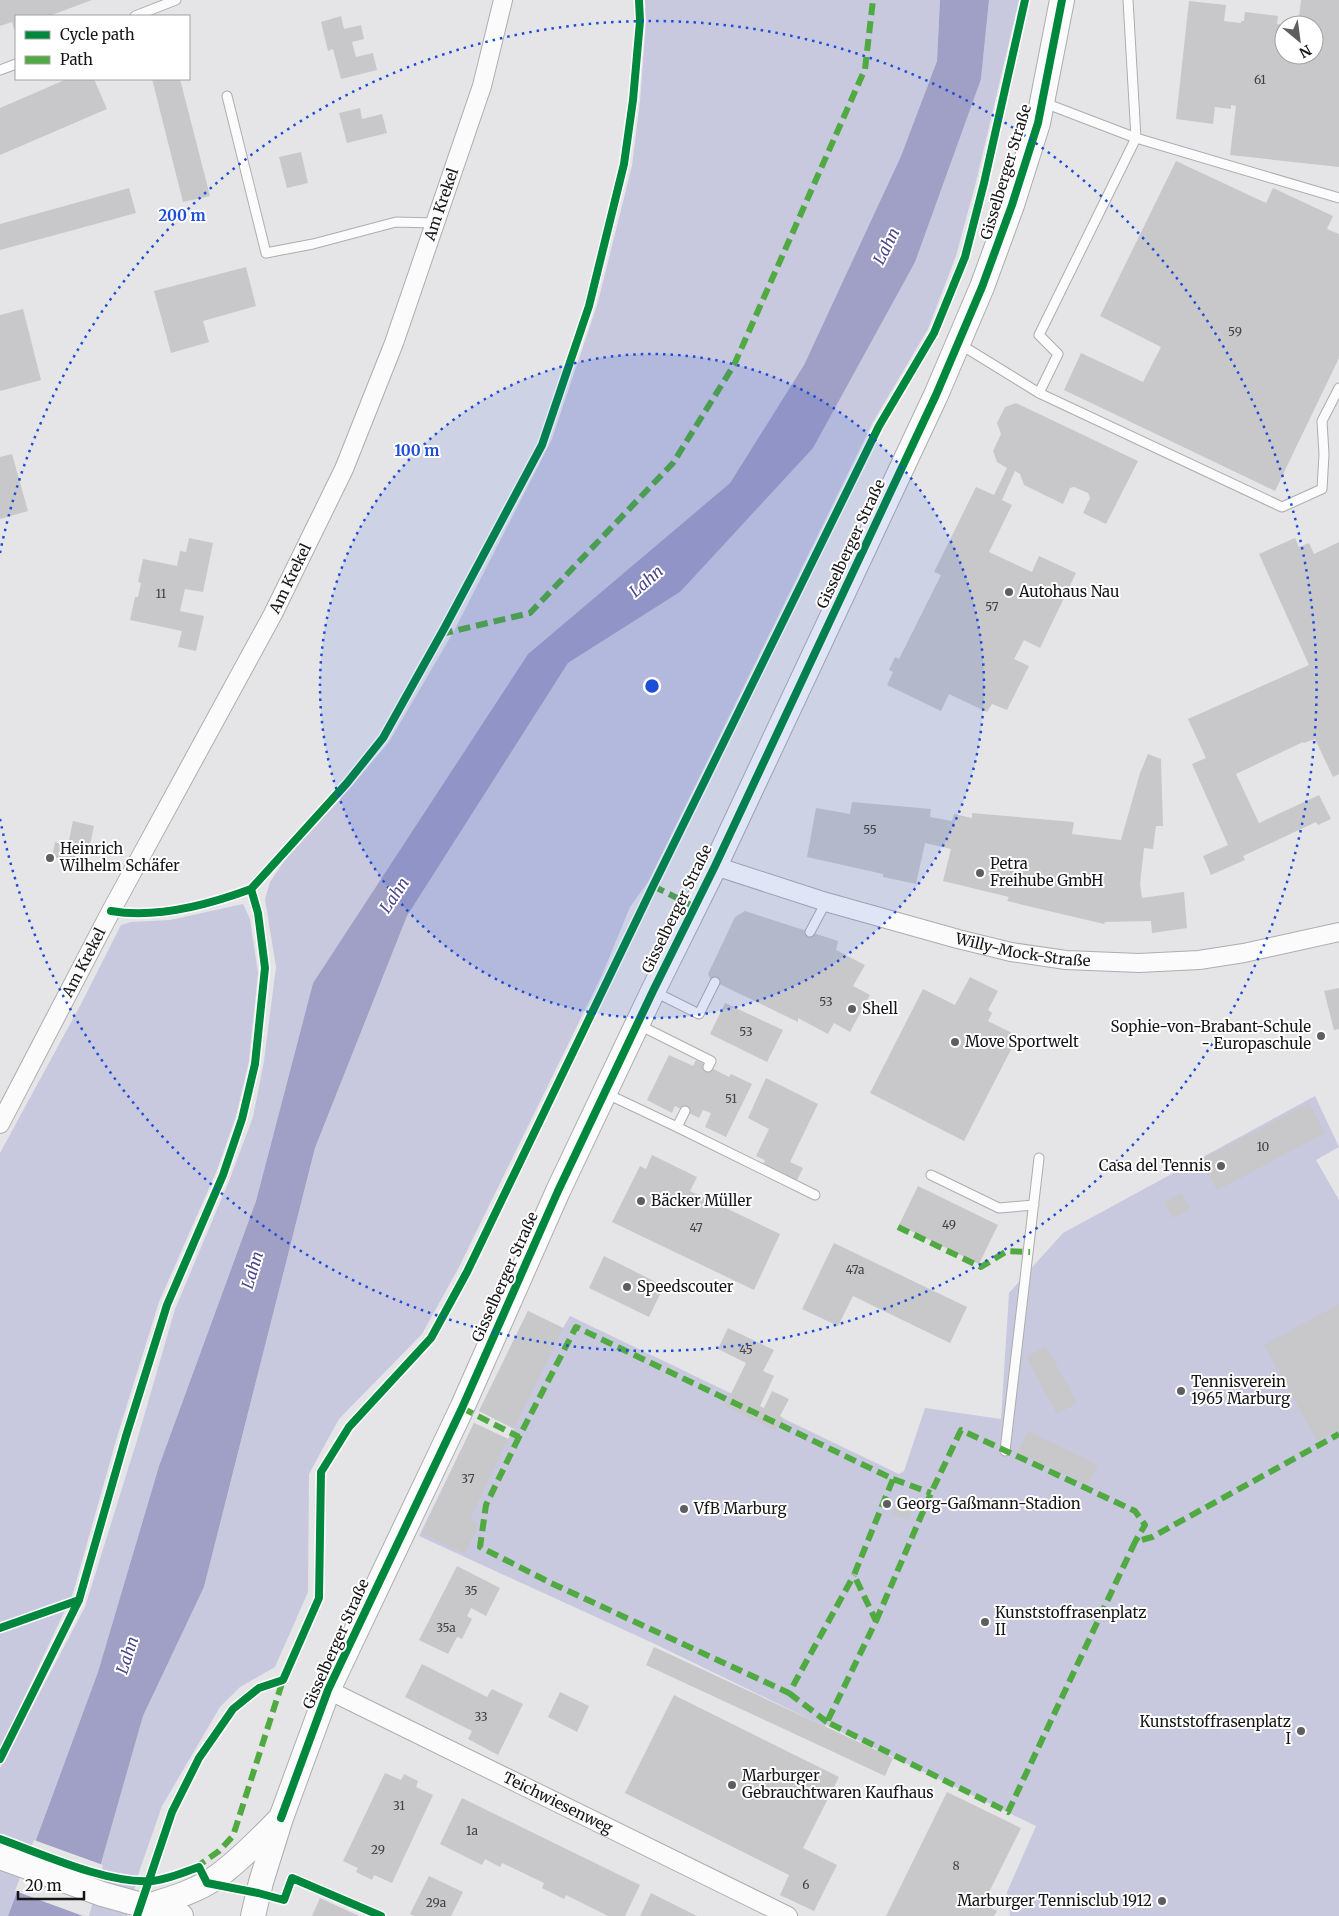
<svg xmlns="http://www.w3.org/2000/svg" width="1339" height="1916" viewBox="0 0 1339 1916" font-family="Merriweather,serif">
<style>
.green{fill:#c8c8de}
.water{fill:#a09fc5}
.pier{fill:#e5e5e7}
.building{fill:#c8c8ca}
.lines{fill:none;stroke-linecap:round;stroke-linejoin:round}
.service-casing{stroke:#adadaf;stroke-width:11}
.minor-casing{stroke:#adadaf;stroke-width:20}
.secondary-casing{stroke:#adadaf;stroke-width:26}
.service{stroke:#fbfbfb;stroke-width:9}
.minor{stroke:#fbfbfb;stroke-width:18}
.secondary{stroke:#fbfbfb;stroke-width:24}
.quiet{stroke:#51a942;stroke-width:6;stroke-dasharray:12 6;stroke-linecap:butt}
.cycleway-casing{stroke:#fff;stroke-width:11}
.cycleway{stroke:#00873e;stroke-width:8}
.ring{fill:none;stroke:#1d4ed8;stroke-width:2.5;stroke-dasharray:2.5 5}
.poi-dot{fill:#5e5e60;stroke:#fff;stroke-width:2}
.labels{text-anchor:middle;stroke-width:4;stroke-linejoin:round;paint-order:stroke}
.number-label{font-size:12px;fill:#424244}
.street-label{font-size:15px;fill:#161617;stroke:#fff}
.poi-label{font-size:15px;fill:#161617;stroke:#fff;text-anchor:start}
.water-label{font-size:16px;font-style:italic;fill:#4b4589;stroke:#fff}
.centre{fill:#1d4ed8;stroke:#fff;stroke-width:2.5}
.ring-label{font-size:15px;text-anchor:middle;font-weight:bold;fill:#1d4ed8;stroke:#fff;stroke-width:4;stroke-linejoin:round;paint-order:stroke}
</style>
<rect width="100%" height="100%" fill="#e5e5e7"/>
<!-- green -->
<path class="green" d="M645,0H940L937,61L901,156L804,365L730,483L528,654L313,983L256,1201L159,1466L98,1672L8,1916H0V1768L85,1607L138,1437L175,1309L229,1181L253,1117L264,1061L276,967L265,899L270,882L285,860L351,787L389,742L454,631L552,439L598,302L632,166L640,101L646,22Z
M989,0H1019L976,182L956,256L928,329L873,422L648,882L630,907L602,975L458,1269L422,1334L339,1419L309,1474L308,1592L275,1667L240,1687L220,1707L162,1806L139,1872L127,1916H86L143,1716L204,1587L315,1148L407,916L568,663L680,592L981,79Z
M243,904L250,919L258,973L249,1061L236,1116L217,1170L159,1302L117,1437L73,1593L0,1749V1153L81,1004L121,925L131,922L170,920Z
M1315,1096L1339,1147L1316,1160L1339,1200V1916H1010L1007,1892L1036,1826L825,1724L826,1727L655,1644L419,1536L474,1423L508,1439L514,1429L479,1411L528,1311L563,1328L570,1316L899,1474L904,1471L925,1408L1001,1419L1009,1293L1063,1233Z"/>
<!-- water -->
<path class="water" d="M940,0H989L981,79L915,262L813,448L680,592L568,663L407,916L315,1148L204,1587L143,1716L86,1916H8L98,1672L159,1466L256,1201L313,983L528,654L730,483L804,365L901,156L937,61Z"/>
<!-- pier -->
<path class="pier" d="M34,1840L103,1865L89,1916H83L15,1891Z"/>
<!-- building -->
<path class="building" d="M0,0H92L49,16H16V28L14,29L12,22L0,26Z
M1301,0H1339V167L1230,155L1236,106L1231,105V109L1215,107L1213,124L1176,119L1189,1L1226,5L1224,21L1241,23V21H1244L1245,12L1278,16L1277,24L1284,25V55H1314V25H1298Z
M341,16L344,29L361,25L364,39L352,42L356,57L373,53L377,70L341,79L333,49L328,51L321,22Z
M67,79H94L107,109L0,155V108Z
M152,79H180L210,196L183,202Z
M360,108L362,119L382,114L387,133L347,143L339,113Z
M301,152L308,183L287,188L279,157Z
M1176,161L1266,203L1273,188L1333,216L1327,229L1339,234V358L1275,491L1064,390L1081,353L1143,382L1161,347L1100,316Z
M129,188L136,213L0,250V224Z
M246,267L256,306L203,321L209,342L171,353L154,291Z
M23,309L41,380L0,391V315Z
M1016,403L1138,461L1106,524L1083,513L1090,498L1088,493L1074,487L1070,488L1063,504L1024,485L1020,474L1015,471L1002,500L1012,505L989,552L1032,572L1039,556L1076,573L1040,648L1024,640L1014,659L1029,666L1007,710L992,704L987,712L949,694L941,711L887,685L893,672L889,670L895,657L899,659L941,575L934,572L976,487L994,495L1007,468L997,462L993,451L1001,434L997,423L1005,407Z
M12,454L28,511L0,519V457Z
M189,538L213,543L203,592L185,589L180,611L204,616L196,651L178,647L182,631L130,620L135,597H138L141,583L138,582L143,559L177,566L180,551L186,552Z
M1295,538L1299,547L1309,543L1314,554L1339,542V774L1333,777L1315,739L1304,743L1303,742L1236,774L1259,823L1319,795L1331,819L1318,825L1316,822L1243,856L1245,860L1211,875L1203,856L1228,845L1192,764L1206,758L1188,719L1309,665L1259,554Z
M1148,754L1161,759L1163,826H1156L1153,849L1144,848L1140,884L1142,898L1184,892L1187,928L1152,933L1151,921L1105,922L1104,924L1007,901L1009,897L943,881L951,849L925,843L916,884L883,877V874L807,857L816,808L850,814L852,802L931,809L930,817L952,821L954,814L972,818V813L1074,822L1072,834L1121,840L1140,773Z
M73,821L94,826L86,864L52,857L55,842L68,845Z
M745,911L838,941L836,950L865,965L853,986L870,995L850,1032L834,1023L828,1034L798,1018V1022L711,980L708,974L735,917Z
M970,977L998,991L988,1010L992,1013L988,1021L1018,1036L964,1141L870,1093L923,989L955,1005Z
M1339,988V1029L1334,1030L1324,991Z
M725,1003L783,1030L767,1062L710,1034Z
M669,1055L693,1066L696,1060L729,1077L731,1074L752,1084L726,1137L705,1127L711,1113L703,1110L699,1118L675,1106L672,1113L647,1100Z
M766,1078L818,1104L790,1162L803,1168L796,1182L762,1166L765,1160L756,1156L769,1129L748,1118Z
M1309,1103L1325,1133L1217,1190L1201,1160Z
M652,1155L697,1177L690,1191L780,1234L754,1290L612,1222L640,1166L646,1169Z
M918,1186L998,1225L979,1264L899,1225Z
M1181,1193L1190,1209L1173,1218L1164,1202Z
M834,1243L967,1307L950,1343L853,1296L838,1326L802,1309Z
M604,1256L664,1286L649,1317L589,1288Z
M1339,1304V1429L1317,1441L1264,1345Z
M528,1311L563,1328L514,1428L479,1411Z
M728,1328L774,1350L763,1371L774,1376L760,1406L764,1408L772,1391L789,1399L780,1416L783,1418L776,1430L725,1406L746,1363L718,1349Z
M1046,1346L1077,1403L1057,1414L1026,1357Z
M474,1423L508,1439L470,1519L479,1524L465,1554L422,1533Z
M1028,1431L1098,1465L1088,1485L1018,1452Z
M898,1497L916,1504L909,1520L892,1514Z
M457,1566L500,1588L486,1616L471,1608L467,1616L472,1619L462,1639L457,1637L448,1654L419,1640Z
M654,1647L893,1758L885,1776L646,1665Z
M422,1664L487,1697L492,1689L523,1704L498,1755L468,1739L472,1731L405,1697Z
M560,1692L589,1706L577,1732L548,1717Z
M674,1695L839,1777L803,1848L837,1865L814,1911L780,1895L789,1875L625,1793Z
M385,1773L401,1780L404,1774L418,1781L416,1787L433,1795L392,1883L374,1875L372,1880L356,1872L358,1868L343,1861Z
M947,1792L1021,1828L983,1904L997,1911L994,1916H886Z
M462,1798L640,1885L625,1916H608L566,1895L564,1899L542,1888L544,1883L502,1863L500,1867L485,1859L482,1865L440,1844Z
M429,1876L463,1892L451,1916H414L410,1914Z
M651,1893L697,1916H640Z
M320,1898L359,1916H312Z"/>
<g class="lines">
<!-- service casing -->
<g class="service-casing">
<path id="service" d="M1128,0L1136,138L1039,335L1058,354L1039,393L1282,507L1322,489L1324,454L1322,421L1339,388
M135,16L176,0
M0,70L16,64
M227,96L266,253L313,244L396,222L435,223
M1042,102L1136,138L1339,198
M958,343L1039,393
M810,932L826,902
M653,991L699,1014L715,982
M639,1025L711,1061L708,1067
M605,1093L677,1127L685,1111
M677,1127L815,1195
M931,1175L999,1208L1034,1205
M1005,1451L1039,1158"/>
</g>
<!-- minor casing -->
<g class="minor-casing">
<g id="minor">
<path id="s1" d="M715,866L826,902L958,939L1011,952L1066,960L1139,963L1199,960L1244,953L1339,932"/>
<path id="s2" d="M0,1124L111,911L273,614L344,469L394,343L482,86L503,0"/>
<path id="s3" d="M328,1690L788,1916"/>
</g>
</g>
<!-- secondary casing -->
<g class="secondary-casing">
<path id="secondary" d="M0,1857L102,1894L181,1916
M144,1907C170,1899 196,1892 218,1876C240,1860 259,1840 278,1821
M253,1916L261,1882L281,1818L328,1690L462,1408L558,1191L653,991L715,866L936,395L982,287L1012,205L1038,123L1062,0"/>
</g>
<!-- service -->
<use href="#service" class="service"/>
<!-- minor -->
<use href="#minor" class="minor"/>
<!-- secondary -->
<use href="#secondary" class="secondary"/>
<!-- quiet -->
<path class="quiet" d="M441,634L530,613L673,463L734,365L865,69L873,0
M653,886L695,907
M898,1227L981,1267L1007,1251L1030,1252
M462,1408L519,1437L576,1327L893,1479L854,1575L876,1621L827,1722L1008,1812L1135,1542L1152,1537L1339,1434
M519,1437L486,1505L480,1547L551,1583L789,1693L854,1575
M893,1479L931,1493
M876,1621L931,1493L961,1430L1135,1511L1145,1525L1135,1542
M789,1693L827,1722
M195,1868L219,1851L233,1836L283,1680"/>
<!-- cycleway casing -->
<g class="cycleway-casing">
<path id="cycleway" d="M111,911C157,919 208,905 251,889L347,783L383,738L445,627L542,445L589,306L624,164L633,100L640,21L639,0
M0,1628L79,1600
M0,1759L79,1600L126,1436L167,1305L223,1175L242,1119L255,1064L265,968L258,913L251,889
M281,1818L328,1690L462,1408L558,1191L653,991L715,866L936,395L982,287L1012,205L1038,123L1062,0
M0,1839C42,1854 107,1884 151,1881C167,1880 184,1872 199,1867L207,1883L258,1893L284,1900L292,1878L381,1916
M137,1916L172,1812L199,1758L233,1709L259,1688L283,1680L319,1598L321,1472L349,1427L431,1338L467,1272L653,886L879,426L934,333L965,257L984,183L1025,0"/>
</g>
<!-- cycleway -->
<use href="#cycleway" class="cycleway"/>
</g>
<!-- distance rings -->
<circle cx="652" cy="686" r="332" fill="#1d4ed8" fill-opacity=".12"/>
<g class="ring">
<circle cx="652" cy="686" r="332"/>
<path d="M0 553A665 665 0 1 1 0 819"/>
</g>
<!-- markers -->
<g class="poi-dot">
<circle cx="1009" cy="592" r="5"/>
<circle cx="50" cy="858" r="5"/>
<circle cx="980" cy="873" r="5"/>
<circle cx="852" cy="1009" r="5"/>
<circle cx="1321" cy="1036" r="5"/>
<circle cx="955" cy="1042" r="5"/>
<circle cx="1221" cy="1166" r="5"/>
<circle cx="641" cy="1201" r="5"/>
<circle cx="627" cy="1287" r="5"/>
<circle cx="1181" cy="1391" r="5"/>
<circle cx="887" cy="1504" r="5"/>
<circle cx="684" cy="1509" r="5"/>
<circle cx="985" cy="1622" r="5"/>
<circle cx="1301" cy="1731" r="5"/>
<circle cx="732" cy="1785" r="5"/>
<circle cx="1162" cy="1901" r="5"/>
</g>
<g class="labels">
<!-- number labels -->
<g class="number-label">
<text x="1260" y="84">61</text>
<text x="1235" y="336">59</text>
<text x="161" y="598">11</text>
<text x="992" y="611">57</text>
<text x="870" y="834">55</text>
<text x="826" y="1006">53</text>
<text x="746" y="1036">53</text>
<text x="731" y="1103">51</text>
<text x="1263" y="1151">10</text>
<text x="949" y="1229">49</text>
<text x="696" y="1232">47</text>
<text x="855" y="1274">47a</text>
<text x="746" y="1354">45</text>
<text x="468" y="1483">37</text>
<text x="471" y="1595">35</text>
<text x="446" y="1632">35a</text>
<text x="481" y="1721">33</text>
<text x="399" y="1810">31</text>
<text x="472" y="1835">1a</text>
<text x="378" y="1854">29</text>
<text x="956" y="1870">8</text>
<text x="806" y="1889">6</text>
<text x="436" y="1907">29a</text>
</g>
<!-- street labels -->
<g class="street-label">
<text transform="translate(1006 172) rotate(-73)" y="5">Gisselberger Straße</text>
<text dy="5" stroke="none"><textPath href="#s2" startOffset="1022">Am Krekel</textPath></text>
<text transform="translate(851 544) rotate(-65)" y="5">Gisselberger Straße</text>
<text dy="5" stroke="none"><textPath href="#s2" startOffset="618">Am Krekel</textPath></text>
<text transform="translate(677 909) rotate(-64)" y="5">Gisselberger Straße</text>
<text dy="5" stroke="none"><textPath href="#s1" startOffset="320">Willy-Mock-Straße</textPath></text>
<text dy="5" stroke="none"><textPath href="#s2" startOffset="182">Am Krekel</textPath></text>
<text transform="translate(505 1277) rotate(-66)" y="5">Gisselberger Straße</text>
<text transform="translate(336 1644) rotate(-66)" y="5">Gisselberger Straße</text>
<text dy="5" stroke="none"><textPath href="#s3" startOffset="256">Teichwiesenweg</textPath></text>
</g>
<!-- poi labels -->
<g class="poi-label">
<text x="1019" y="597">Autohaus Nau</text>
<text x="60" y="854">Heinrich<tspan x="60" dy="17">Wilhelm Schäfer</tspan></text>
<text x="990" y="869">Petra<tspan x="990" dy="17">Freihube GmbH</tspan></text>
<text x="862" y="1014">Shell</text>
<text x="1311" y="1032" text-anchor="end">Sophie-von-Brabant-Schule<tspan x="1311" dy="17">- Europaschule</tspan></text>
<text x="965" y="1047">Move Sportwelt</text>
<text x="1211" y="1171" text-anchor="end">Casa del Tennis</text>
<text x="651" y="1206">Bäcker Müller</text>
<text x="637" y="1292">Speedscouter</text>
<text x="1191" y="1387">Tennisverein<tspan x="1191" dy="17">1965 Marburg</tspan></text>
<text x="897" y="1509">Georg-Gaßmann-Stadion</text>
<text x="694" y="1514">VfB Marburg</text>
<text x="995" y="1618">Kunststoffrasenplatz<tspan x="995" dy="17">II</tspan></text>
<text x="1291" y="1727" text-anchor="end">Kunststoffrasenplatz<tspan x="1291" dy="17">I</tspan></text>
<text x="742" y="1781">Marburger<tspan x="742" dy="17">Gebrauchtwaren Kaufhaus</tspan></text>
<text x="1152" y="1906" text-anchor="end">Marburger Tennisclub 1912</text>
</g>
<!-- water labels -->
<g class="water-label">
<text transform="translate(886 246) rotate(-63)" y="6">Lahn</text>
<text transform="translate(646 581) rotate(-41)" y="6">Lahn</text>
<text transform="translate(394 895) rotate(-56)" y="6">Lahn</text>
<text transform="translate(252 1270) rotate(-73)" y="6">Lahn</text>
<text transform="translate(127 1655) rotate(-72)" y="6">Lahn</text>
</g>
</g>
<circle cx="652" cy="686" r="8" class="centre"/>
<g class="ring-label">
<text x="182" y="221">200 m</text>
<text x="417" y="456">100 m</text>
</g>
<!-- legend -->
<rect x="15" y="15" width="175" height="65" fill="#ffffff" stroke="#a2a2a2"/>
<rect x="25" y="31" width="25" height="8" fill="#00873e" stroke="#a2a2a2"/>
<text x="60" y="40" font-size="15" fill="#161617">Cycle path</text>
<rect x="25" y="56" width="25" height="8" fill="#51a942" stroke="#a2a2a2"/>
<text x="60" y="65" font-size="15" fill="#161617">Path</text>
<!-- north arrow -->
<g transform="translate(1299 40) rotate(151)"><circle r="24" fill="#ffffff" stroke="#a2a2a2"/>
<path d="M0-4L9 19L0 12L-9 19Z" fill="#5e5e60"/>
<text y="-8" font-size="14" font-weight="bold" text-anchor="middle" fill="#161617">N</text>
</g>
<!-- scale -->
<path d="M18 1891v8h66v-8" fill="none" stroke="#161617" stroke-width="2.5"/>
<text x="25" y="1891" font-size="15" fill="#161617" stroke="#ffffff" stroke-width="4" paint-order="stroke">20 m</text>
</svg>
